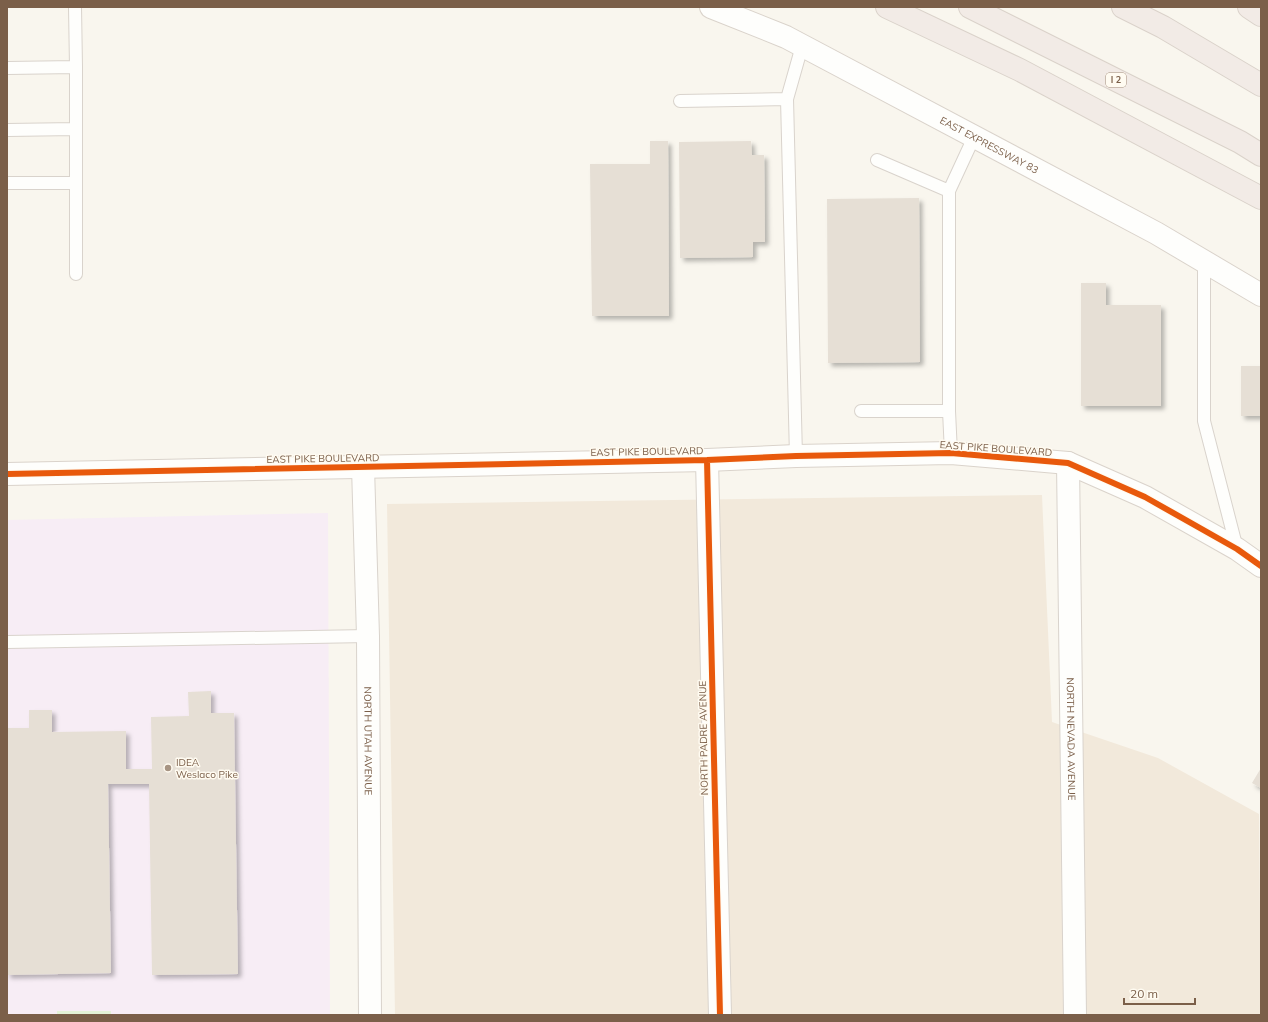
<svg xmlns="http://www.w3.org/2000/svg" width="1268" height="1022" viewBox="0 0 1268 1022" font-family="Mulish,sans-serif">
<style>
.residential{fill:#f2e9db}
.education{fill:#f7edf5}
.green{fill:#e4f2d7}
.building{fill:#e6dfd5;filter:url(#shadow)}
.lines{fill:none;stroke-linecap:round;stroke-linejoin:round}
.lane-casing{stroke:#d9d3cc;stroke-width:14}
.street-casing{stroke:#d9d3cc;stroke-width:24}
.secondary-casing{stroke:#dad3cb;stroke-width:24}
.highway-casing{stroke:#dad2ca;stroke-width:24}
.lane{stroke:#fefefc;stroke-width:12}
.street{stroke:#fefefc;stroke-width:22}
.secondary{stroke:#fefefc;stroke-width:22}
.highway{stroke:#f2ebe6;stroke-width:22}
.cycleway-casing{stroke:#fffbf1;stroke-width:8}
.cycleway{stroke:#e8590c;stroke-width:6}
.poi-dot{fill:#a79483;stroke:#fffbf1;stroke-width:1.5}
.labels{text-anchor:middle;stroke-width:3;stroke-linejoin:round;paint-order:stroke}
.shield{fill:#fffbf1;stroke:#a38e7b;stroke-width:1}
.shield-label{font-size:9px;font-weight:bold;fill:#7b5f49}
.street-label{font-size:10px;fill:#7b5f49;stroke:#fffbf1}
.poi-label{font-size:10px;fill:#7b5f49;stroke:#fffbf1;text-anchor:start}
</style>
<defs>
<filter id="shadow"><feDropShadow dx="3.5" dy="3.5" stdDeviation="2" flood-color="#0004"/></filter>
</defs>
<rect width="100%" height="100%" fill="#f9f6ee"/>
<!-- residential -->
<path class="residential" d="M1042,495L1052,722L1158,758L1259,814L1261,1015H395L387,504Z"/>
<!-- education -->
<path class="education" d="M328,513L330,1015H7V520Z"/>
<!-- green -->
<path class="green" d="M57,1011H111V1015H57Z"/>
<!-- building -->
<path class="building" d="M650,141H668L669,316H592L590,164H650Z
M751,141L752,155H764L765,242H753V257L680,258L679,142Z
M919,198L920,362L828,363L827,199Z
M1081,283H1106V305H1161V406H1081Z
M1241,366H1261V416H1241Z
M211,691V713H234L238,974L152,975L149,784H108L111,973L7,975V728H29V710H52V732L126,731V769H152L151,717L189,716L188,692Z
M1261,768V788L1252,783Z"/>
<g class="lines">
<!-- lane casing -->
<g class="lane-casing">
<path id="lane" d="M76,67V274
M7,68L76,67L75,7
M680,101L787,99
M7,130L76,129
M877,160L949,191
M7,183H76
M1204,262V421L1237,549
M861,411H949
M951,453L949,411V191L974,137
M796,456L787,99L802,46
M7,642L368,636"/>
</g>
<!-- street casing -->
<g class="street-casing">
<g id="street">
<path d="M707,460L720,1015"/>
<path id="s1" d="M1068,463L1075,1015"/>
<path id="s2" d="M363,467L368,636L370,1015"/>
</g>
</g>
<!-- secondary casing -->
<g class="secondary-casing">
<g id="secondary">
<path id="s3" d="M711,7L786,37L1156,233L1261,295"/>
<path d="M7,474L707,460L796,456L951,453L1068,463L1145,497L1237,549L1261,566"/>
</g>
</g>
<!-- highway casing -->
<g class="highway-casing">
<path id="highway" d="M887,7L1020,70L1261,198
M970,7L1240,142L1261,155
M1123,7L1163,27L1261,85
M1249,7L1261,15"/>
</g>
<!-- lane -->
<use href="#lane" class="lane"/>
<!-- street -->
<use href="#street" class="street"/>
<!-- secondary -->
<use href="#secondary" class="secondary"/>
<!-- highway -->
<use href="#highway" class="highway"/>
<!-- cycleway casing -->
<g class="cycleway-casing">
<path id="cycleway" d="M707,460L720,1015
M7,474L707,460L796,456L951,453L1068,463L1145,497L1237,549L1261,566"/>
</g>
<!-- cycleway -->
<use href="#cycleway" class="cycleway"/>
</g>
<!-- markers -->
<circle class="poi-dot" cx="168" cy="768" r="4"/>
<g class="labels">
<!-- shield labels -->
<rect class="shield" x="1106" y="73" width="20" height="14" rx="3"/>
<g class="shield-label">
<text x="1116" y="83">I 2</text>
</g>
<!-- street labels -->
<g class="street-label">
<text dy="4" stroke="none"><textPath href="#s3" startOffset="311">EAST EXPRESSWAY 83</textPath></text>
<text transform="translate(996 448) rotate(4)" y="4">EAST PIKE BOULEVARD</text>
<text transform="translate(647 451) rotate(-1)" y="4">EAST PIKE BOULEVARD</text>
<text transform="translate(323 458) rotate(-1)" y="4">EAST PIKE BOULEVARD</text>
<text transform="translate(703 738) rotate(-91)" y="4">NORTH PADRE AVENUE</text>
<text dy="4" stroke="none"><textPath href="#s1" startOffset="276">NORTH NEVADA AVENUE</textPath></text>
<text dy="4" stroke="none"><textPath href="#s2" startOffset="274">NORTH UTAH AVENUE</textPath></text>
</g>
<!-- poi labels -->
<g class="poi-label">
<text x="176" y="766">IDEA<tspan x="176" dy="12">Weslaco Pike</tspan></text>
</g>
</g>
<!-- border -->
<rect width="1268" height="1022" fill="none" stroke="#7b5f49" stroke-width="16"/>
<!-- scale -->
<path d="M1124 998v6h71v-6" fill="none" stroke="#7b5f49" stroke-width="2"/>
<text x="1130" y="998" font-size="12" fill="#7b5f49" stroke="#fffbf1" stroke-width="3" paint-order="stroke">20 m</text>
</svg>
